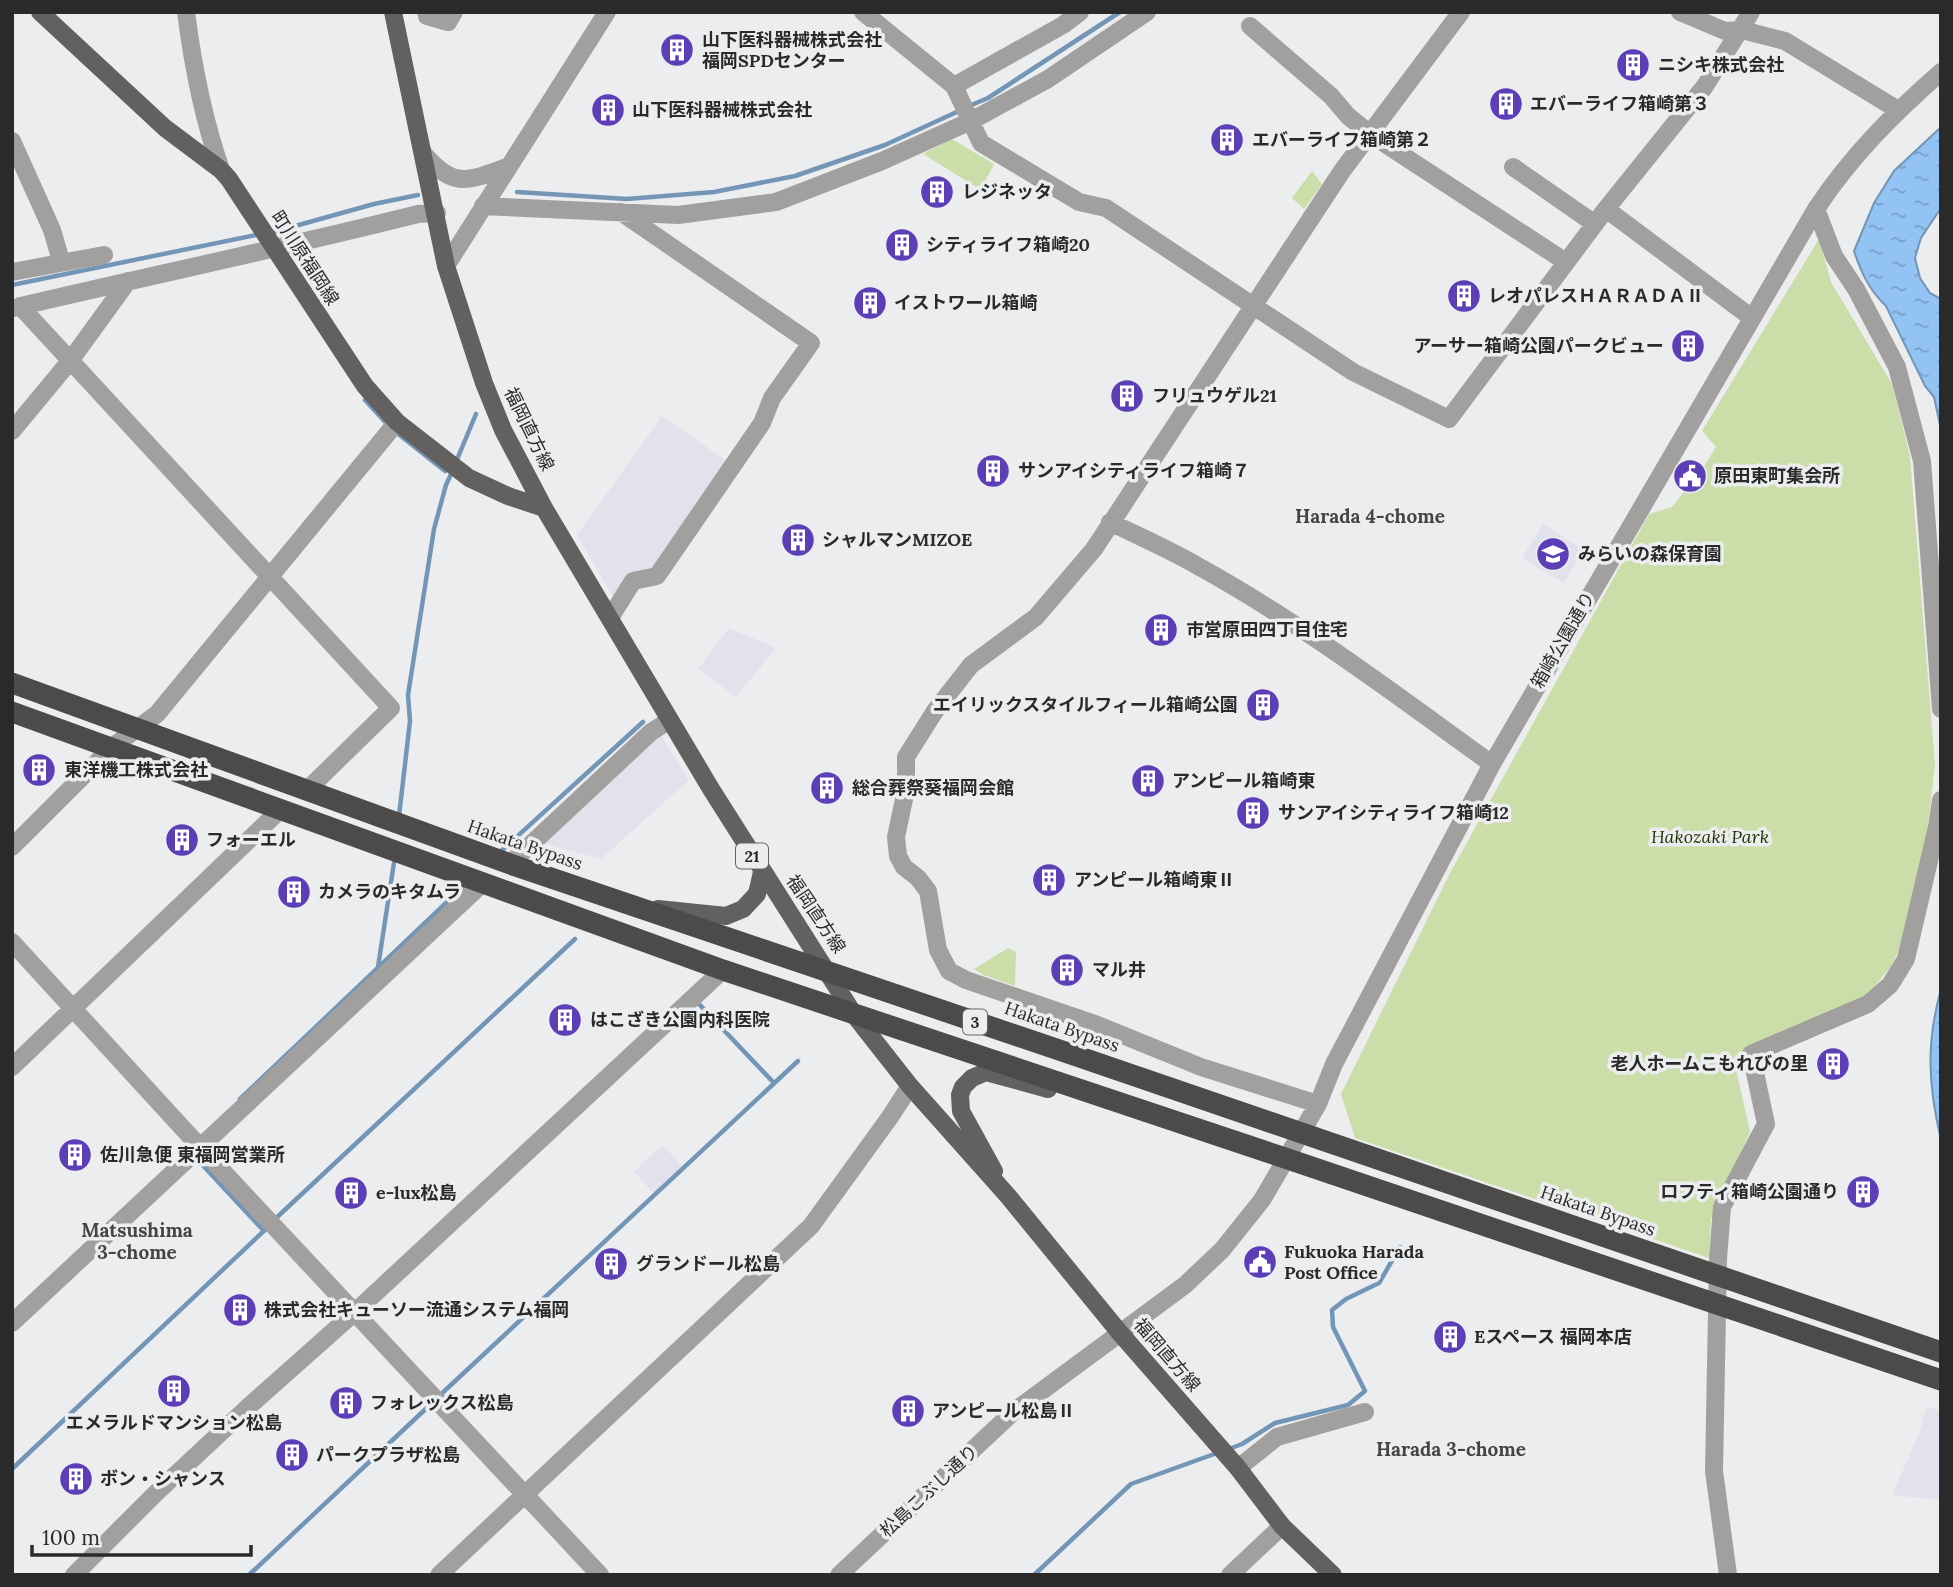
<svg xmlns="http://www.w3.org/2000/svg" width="1953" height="1587" viewBox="0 0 1953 1587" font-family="Lora,'Noto Sans JP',serif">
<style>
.built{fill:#e1e2ec}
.green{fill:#cbdea9}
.water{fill:url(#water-ripples);stroke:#7395b6;stroke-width:2}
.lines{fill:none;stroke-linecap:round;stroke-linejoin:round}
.stream{stroke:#7395b6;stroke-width:4.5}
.minor{stroke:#a1a09f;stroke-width:18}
.major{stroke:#636060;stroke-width:18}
.highway{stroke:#4d4a4a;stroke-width:21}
.labels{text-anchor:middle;stroke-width:7;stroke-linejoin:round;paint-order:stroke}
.shield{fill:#ecedef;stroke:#646466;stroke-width:2}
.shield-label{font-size:16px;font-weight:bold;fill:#2a2a2b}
.poi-label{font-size:18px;font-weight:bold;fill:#2a2a2b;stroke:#ecedef;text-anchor:start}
.street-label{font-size:18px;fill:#2a2a2b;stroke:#ecedef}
.park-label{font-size:18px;font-style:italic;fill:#263305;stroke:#ecedef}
.neighbourhood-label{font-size:19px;font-weight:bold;fill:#444446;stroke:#ecedef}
</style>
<defs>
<pattern id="water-ripples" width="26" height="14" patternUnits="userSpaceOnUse" patternTransform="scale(1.75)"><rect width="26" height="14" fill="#92c3f2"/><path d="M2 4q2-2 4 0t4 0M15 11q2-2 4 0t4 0" fill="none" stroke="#779fc4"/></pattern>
</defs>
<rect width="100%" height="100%" fill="#ecedef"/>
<!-- built -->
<path class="built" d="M662,416L727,461L654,569L613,597L577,535Z
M1543,524L1584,550L1564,583L1522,558Z
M729,628L776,648L736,697L698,669Z
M660,734L689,780L601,859L538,842Z
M663,1145L683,1167L654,1194L634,1171Z
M1927,1406L1941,1411V1500L1892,1495L1919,1434Z"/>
<!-- green -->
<path class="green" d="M952,139L994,164L981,190L923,154Z
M1312,171L1322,184L1304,209L1292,198Z
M1819,239L1831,282L1892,384L1910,456L1935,765L1926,842L1900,948L1891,966L1862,1002L1734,1060L1750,1132L1711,1219L1709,1258L1355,1138L1341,1094L1449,875L1649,514L1672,507L1703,468L1716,447L1702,431Z
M1008,948L1016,952L1015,986L983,975L974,969Z"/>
<!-- water -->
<path class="water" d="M1941,127V208L1921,238L1915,258L1920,278L1930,293L1941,299V430L1934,397L1925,386L1886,306C1869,290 1861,272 1854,251L1874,203L1894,171Z
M1941,989V1140C1928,1085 1926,1043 1941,989Z"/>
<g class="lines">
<!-- stream -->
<path class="stream" d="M969,106L988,98L1120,12
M517,192L627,199L714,192L795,176L885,145L961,110
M270,233L374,204L418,195
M12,285L261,234
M365,400L388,425
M397,433L445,471
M456,462L476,414
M399,816L410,721L408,695L434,529L446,485L453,470
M499,853L643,722
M378,967L395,856
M700,1005L774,1083
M240,1099L467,883
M195,1157L264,1231
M274,1220L575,939
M438,1397L798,1061
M1229,1449L1242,1444L1275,1423L1348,1405L1365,1391L1333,1327L1332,1310L1346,1299L1379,1283L1400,1247
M12,1469L268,1227
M249,1575L432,1403
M1034,1575L1131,1484L1217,1453"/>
<!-- minor -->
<path class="minor" d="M186,12C193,67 203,118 221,170
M426,12L427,16L448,22L454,12
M863,12L954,86L981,143L1079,202L1106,208L1353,372L1449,419L1606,209L1705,86L1751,12
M1680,12L1725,31L1742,30L1785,41L1898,110
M1250,26L1331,96L1348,116L1370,134L1566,262
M954,86L1063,25L1080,12
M12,141L52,230L61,261
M424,154C454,189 468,181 507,167
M1513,167L1595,224
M483,206L678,215L776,202L882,161L971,121L1048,79L1147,12
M1606,209L1752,318
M1816,209L1834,256L1856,289L1897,367L1922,461L1941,709
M446,266L607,12
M12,272L104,255
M20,306L391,708L306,791
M13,308C148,276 283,248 418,214L437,213
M12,431L70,361L128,281
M1110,522C1138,536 1168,549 1196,565C1300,622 1396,695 1492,764
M610,618L633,581L657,576L762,423L772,398L811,343L621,212
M12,847L112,747L157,714L397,422
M510,864L651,732L670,720
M12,942L199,1146L600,1575
M12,1067L281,809
M1318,1104L1201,1067L1095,1024L966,980L949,971L938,950L928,891L918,878L904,867L898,856L896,837L906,790V757L935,711L971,665L1036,617L1094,549L1342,171L1461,12
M12,1323L482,884
M1238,1468L1277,1437L1365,1412
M74,1575L156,1493L247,1408L355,1312L723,970
M439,1575L811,1226L890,1117L910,1086
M839,1575L1012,1413L1185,1285L1222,1250L1262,1200L1318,1104L1334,1064L1492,764L1816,209C1851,156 1893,114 1941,72
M1230,1575L1282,1526
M1728,1575L1714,1471L1718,1259L1722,1207L1766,1124L1751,1054L1868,1004L1890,985L1906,959L1937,827L1941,800"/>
<!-- major -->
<path class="major" d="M40,12L165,128L221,170L229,179L365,386L397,422L469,478L508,496L544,508
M393,12L446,266L484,383L503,430L544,508L711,789L855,1016L910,1086L1008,1196L1120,1333L1238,1468L1282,1526L1333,1575
M658,909L726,916L743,909L757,894L762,872
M994,1171L961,1111L960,1095L963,1087L972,1078L986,1072L1048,1089"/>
<!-- highway -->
<path class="highway" d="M12,683L510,864L1071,1054L1941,1352
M12,712L723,970L1285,1158L1941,1380"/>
</g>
<!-- icons -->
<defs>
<g id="building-disc" transform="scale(1.75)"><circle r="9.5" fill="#5c3eb6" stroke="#ecedef"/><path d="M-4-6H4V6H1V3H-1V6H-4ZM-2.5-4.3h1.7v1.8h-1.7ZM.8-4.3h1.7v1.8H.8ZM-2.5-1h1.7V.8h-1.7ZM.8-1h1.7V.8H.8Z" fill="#fff"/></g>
<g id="civic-disc" transform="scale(1.75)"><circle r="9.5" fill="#5c3eb6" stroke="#ecedef"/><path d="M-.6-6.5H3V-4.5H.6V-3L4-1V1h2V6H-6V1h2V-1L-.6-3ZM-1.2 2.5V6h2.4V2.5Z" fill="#fff"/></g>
<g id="school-disc" transform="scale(1.75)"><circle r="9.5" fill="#5c3eb6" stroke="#ecedef"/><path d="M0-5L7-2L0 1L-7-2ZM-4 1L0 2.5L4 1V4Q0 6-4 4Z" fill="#fff"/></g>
</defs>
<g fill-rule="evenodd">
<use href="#building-disc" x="677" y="50"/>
<use href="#building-disc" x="1633" y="65"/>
<use href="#building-disc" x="1506" y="104"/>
<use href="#building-disc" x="608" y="110"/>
<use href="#building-disc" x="1227" y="140"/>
<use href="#building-disc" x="937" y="192"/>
<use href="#building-disc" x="902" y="245"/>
<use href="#building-disc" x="1464" y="296"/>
<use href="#building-disc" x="870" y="303"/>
<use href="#building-disc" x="1688" y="346"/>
<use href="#building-disc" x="1127" y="396"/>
<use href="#building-disc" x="993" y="471"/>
<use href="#civic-disc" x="1690" y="476"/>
<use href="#building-disc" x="798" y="540"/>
<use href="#school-disc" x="1553" y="554"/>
<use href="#building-disc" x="1161" y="630"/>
<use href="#building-disc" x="1263" y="705"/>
<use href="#building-disc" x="39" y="770"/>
<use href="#building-disc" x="1148" y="781"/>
<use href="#building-disc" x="827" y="788"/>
<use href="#building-disc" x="1253" y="813"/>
<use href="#building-disc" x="182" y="840"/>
<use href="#building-disc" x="1049" y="880"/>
<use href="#building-disc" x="294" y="892"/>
<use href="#building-disc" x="1067" y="970"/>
<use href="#building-disc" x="565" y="1020"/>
<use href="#building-disc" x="1833" y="1064"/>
<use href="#building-disc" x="75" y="1155"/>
<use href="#building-disc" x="1863" y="1192"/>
<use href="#building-disc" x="351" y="1193"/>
<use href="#civic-disc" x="1260" y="1262"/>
<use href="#building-disc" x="611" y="1264"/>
<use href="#building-disc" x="240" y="1310"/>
<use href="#building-disc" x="1450" y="1337"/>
<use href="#building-disc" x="174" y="1391"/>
<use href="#building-disc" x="346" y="1403"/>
<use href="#building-disc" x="908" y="1411"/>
<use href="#building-disc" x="292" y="1455"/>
<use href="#building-disc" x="76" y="1479"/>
</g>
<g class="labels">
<!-- shield labels -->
<g class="shield">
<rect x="736" y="843.5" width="32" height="25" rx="5"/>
<rect x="963" y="1009.5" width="24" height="25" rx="5"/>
</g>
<g class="shield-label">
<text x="752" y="862">21</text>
<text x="975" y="1028">3</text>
</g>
<!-- poi labels -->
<g class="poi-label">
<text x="702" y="46">山下医科器械株式会社<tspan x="702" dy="21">福岡SPDセンター</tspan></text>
<text x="1658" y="71">ニシキ株式会社</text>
<text x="1530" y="110">エバーライフ箱崎第３</text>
<text x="632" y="116">山下医科器械株式会社</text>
<text x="1252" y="146">エバーライフ箱崎第２</text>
<text x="962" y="198">レジネッタ</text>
<text x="926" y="251">シティライフ箱崎20</text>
<text x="1488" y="302">レオパレスＨＡＲＡＤＡⅡ</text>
<text x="894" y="309">イストワール箱崎</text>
<text x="1664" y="352" text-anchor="end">アーサー箱崎公園パークビュー</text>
<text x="1152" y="402">フリュウゲル21</text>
<text x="1018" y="477">サンアイシティライフ箱崎７</text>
<text x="1714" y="482">原田東町集会所</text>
<text x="822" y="546">シャルマンMIZOE</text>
<text x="1578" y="560">みらいの森保育園</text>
<text x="1186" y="636">市営原田四丁目住宅</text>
<text x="1238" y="711" text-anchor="end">エイリックスタイルフィール箱崎公園</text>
<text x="64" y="776">東洋機工株式会社</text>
<text x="1172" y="787">アンピール箱崎東</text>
<text x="852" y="794">総合葬祭葵福岡会館</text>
<text x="1278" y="819">サンアイシティライフ箱崎12</text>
<text x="206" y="846">フォーエル</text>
<text x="1074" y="886">アンピール箱崎東Ⅱ</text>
<text x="318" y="898">カメラのキタムラ</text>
<text x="1092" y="976">マル井</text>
<text x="590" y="1026">はこざき公園内科医院</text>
<text x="1808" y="1070" text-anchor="end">老人ホームこもれびの里</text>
<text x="100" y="1161">佐川急便 東福岡営業所</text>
<text x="1839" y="1198" text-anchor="end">ロフティ箱崎公園通り</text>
<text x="376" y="1199">e-lux松島</text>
<text x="1284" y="1258">Fukuoka Harada<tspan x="1284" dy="21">Post Office</tspan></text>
<text x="636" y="1270">グランドール松島</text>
<text x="264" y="1316">株式会社キューソー流通システム福岡</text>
<text x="1474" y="1343">Eスペース 福岡本店</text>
<text x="370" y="1409">フォレックス松島</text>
<text x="932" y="1417">アンピール松島Ⅱ</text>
<text x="174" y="1429" text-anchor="middle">エメラルドマンション松島</text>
<text x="316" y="1461">パークプラザ松島</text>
<text x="100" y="1485">ボン・シャンス</text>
</g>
<!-- street labels -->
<g class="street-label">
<text transform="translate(305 258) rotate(57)" y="6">町川原福岡線</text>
<text transform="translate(529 429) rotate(64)" y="6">福岡直方線</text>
<text transform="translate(1563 640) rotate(-60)" y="6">箱崎公園通り</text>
<text transform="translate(525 845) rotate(19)" y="6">Hakata Bypass</text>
<text transform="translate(816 914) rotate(56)" y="6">福岡直方線</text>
<text transform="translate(1062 1027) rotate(19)" y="6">Hakata Bypass</text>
<text transform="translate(1598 1211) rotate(19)" y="6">Hakata Bypass</text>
<text transform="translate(1167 1355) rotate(49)" y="6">福岡直方線</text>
<text transform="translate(929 1491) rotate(-43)" y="6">松島こぶし通り</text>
</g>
<!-- park labels -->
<g class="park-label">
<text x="1710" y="843">Hakozaki Park</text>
</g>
<!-- neighbourhood labels -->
<g class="neighbourhood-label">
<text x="1370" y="523">Harada 4-chome</text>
<text x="137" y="1237">Matsushima<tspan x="137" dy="22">3-chome</tspan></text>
<text x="1451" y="1456">Harada 3-chome</text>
</g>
</g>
<!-- border -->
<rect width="1953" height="1587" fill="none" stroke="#2a2a2b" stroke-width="28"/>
<!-- scale -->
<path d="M32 1545v10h219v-10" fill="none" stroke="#2a2a2b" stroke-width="3.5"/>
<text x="42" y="1545" font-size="21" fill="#2a2a2b" stroke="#ecedef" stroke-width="5" paint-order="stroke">100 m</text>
</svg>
